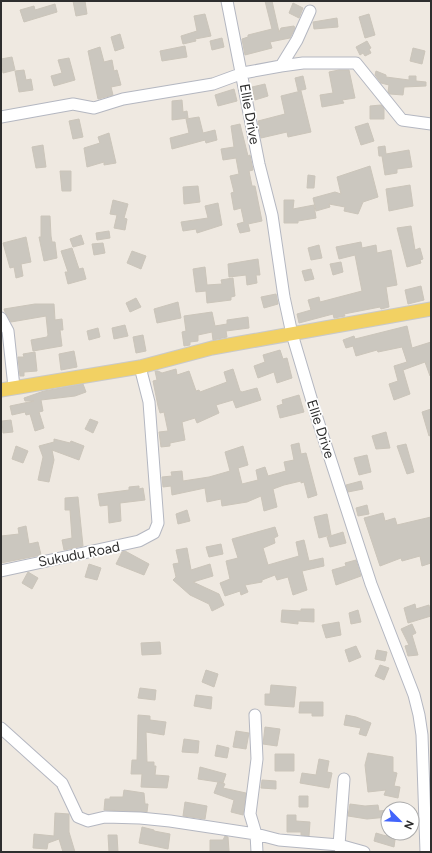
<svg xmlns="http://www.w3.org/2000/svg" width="432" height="853" viewBox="0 0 432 853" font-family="Figtree,sans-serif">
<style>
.building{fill:#cbc7bf;stroke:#cbc5ba}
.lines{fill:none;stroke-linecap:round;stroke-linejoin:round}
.minor-casing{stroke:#b4b7c1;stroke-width:13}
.major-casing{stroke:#c9c9c9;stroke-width:15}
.minor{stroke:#fff;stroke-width:11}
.major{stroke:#f2d163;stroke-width:13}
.labels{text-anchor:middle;stroke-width:3.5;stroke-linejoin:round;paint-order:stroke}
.street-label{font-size:14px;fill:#2e2e2e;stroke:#fff}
</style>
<rect width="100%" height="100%" fill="#efe9e1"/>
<!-- building -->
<path class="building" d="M73,1H85L87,14L76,16Z
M265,1H272L279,32L281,28L294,26L295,28L290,38L270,42L272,48L245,55L242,39L248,37V35L272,29Z
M293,3L303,8L299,18L289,13Z
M55,4L57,12L24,22L20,10L34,6L35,10Z
M205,14L211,36L195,39L196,41L183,44L181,36L197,31L194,16Z
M369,14L375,35L365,38L359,17Z
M337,18L338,27L314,29L313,22Z
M120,34L124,48L115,51L111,37Z
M222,38L224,47L212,50L210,41Z
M367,41L371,48L369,49L371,53L365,56L363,53L360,55L356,47Z
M185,46L187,57L162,61L160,51Z
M100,47L104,62L112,60L114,71L117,70L121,85L111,87L113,95L98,99L88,51Z
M413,48L425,51L422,64L410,61Z
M12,57L15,70L3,73L1,59Z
M69,58L75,80L54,86L51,76L62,73L58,60Z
M24,70L26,80L31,79L33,90L19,92L15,71Z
M339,70H349L355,98L342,100L344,103L322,107L320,95L333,93L329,72Z
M376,71L386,75V77L409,80V76H416V81L426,82V86L404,87L403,95L390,94L388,92L389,85L381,83L375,75Z
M303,76L306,89L298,91L295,78Z
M265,84L268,96L255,100L252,87Z
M234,89L237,101L218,106L215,95Z
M301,91L311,132L288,137L287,132L261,138L258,121L285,114L281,96Z
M182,100L183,112L187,111L188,118L172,120V101Z
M381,105L384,108V119H370V106Z
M199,117L203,133L215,130L217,140L206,143L205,140L172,149L170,138L189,133L186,119Z
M79,119L83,137L73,139L69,121Z
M368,123L374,141L361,145L355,127Z
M240,124L248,156L250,155L253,170L249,171L252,186H255L262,221L248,224L250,231L240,233L237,224L244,222L241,208L234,210L231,193L234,192L230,176L239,174L236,158L223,160L221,149L234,147L231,126Z
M109,133L116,163L104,165V162L87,167L84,148L100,143L98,137Z
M43,145L46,167L36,168L32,147Z
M385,146L386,154L409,150L412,167L397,169V173L385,175L382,156H379L378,147Z
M370,166L378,197L363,202L358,214L344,211L345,207L329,204L330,207L316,211L313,198L335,192L341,194L337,177Z
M60,171H71V191H62Z
M308,175L315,176L314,188H307Z
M410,185L413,206L389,211L386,189Z
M198,186L200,202L184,204L183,187Z
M113,200L128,204L124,218L127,219L125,230L114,228L117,215L110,214Z
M284,200H294L293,209L314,205L316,218L298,221V223H284Z
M218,203L222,225L197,233L196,229L183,231L181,222L208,218L205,206Z
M41,216H50L51,236L52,242H55L57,258L44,261L39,237H41Z
M411,226L415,250L420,248L423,259L420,260L421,263L407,267L397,228Z
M109,231L110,238L97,240L96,233Z
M81,235L84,244L73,247L70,239Z
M26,237L31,262L21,264L23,276L16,278L14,267L10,268L3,243Z
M361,242L362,248L376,245L377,253L391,250L397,285L386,287L389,307L381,309L380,307L344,314L345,316L334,318L333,314L299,323L297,314L311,310L308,300L319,297L320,302L362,291L355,255L339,259L336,247Z
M103,243L105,253L94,255L92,244Z
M319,245L322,258L311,260L308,248Z
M72,248L79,269L83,268L86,279L68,284L65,272H68L61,251Z
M132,251L146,256L141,269L127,263Z
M258,259L260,275H256L257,283L247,285L246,275L229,277L228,264Z
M341,262L343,272L333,275L330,264Z
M205,267L207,285L222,284L221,280L233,278L235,296L231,297V300L207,303L206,291L196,292L193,269Z
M311,269L314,279L305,281L302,271Z
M421,286L424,300L408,304L405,290Z
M276,294L278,304L264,308L261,297Z
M136,298L141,307L130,312L126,303Z
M178,302L181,318L157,323L154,309Z
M35,304H54L55,320L62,319L63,330H60L62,346L33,351L31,340L47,337L48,335L46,316L11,322L5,312L4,309Z
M212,312L215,326L227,324V320L248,317L249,328L226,331L227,337L213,340L212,332L198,335V341L190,342V345L184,346L182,332L186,331L184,316Z
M125,325L128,336L114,339L112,328Z
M407,326L412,348L431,342V376H430L425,362L403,370L410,394L394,400L389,384L398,381L394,366L407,362L402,347L378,352L377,350L356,356L353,346L346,348L343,340L354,336L355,339Z
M98,328L100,337L89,340L87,331Z
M143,335L146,351L136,353L133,337Z
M280,350L283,359L287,358L292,378L277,383L274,372L258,378L254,366L265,362L263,355Z
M74,351L77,367L61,370L59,354Z
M35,352L37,371L24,372V376H20L18,357H24L23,354Z
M176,369L177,375L189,371L196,391L199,390L200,392L227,382L224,372L233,369L240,391L242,392L257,388L261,400L236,408L233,400L216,405L219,413L197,423L195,418L182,422L185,440L170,443V446L161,447L159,432L168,431L164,412L160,413L158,406L153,381L157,380L155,371H158L162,373Z
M83,384L86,392L75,396L41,400L43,411L39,412L44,428L35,431L30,414L26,415L25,412L12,415L10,406L34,401H25L24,398L44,391Z
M299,395L304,412L280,418L277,406L283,404L282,400Z
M431,409V435L429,436L422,412Z
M90,419L98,422L93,433L85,429Z
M11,420L13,432L3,433L2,421Z
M386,432L390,448L376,449L372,436Z
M54,439L70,443L71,441L84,446L79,460L52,450L54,460L49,482L38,480L43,457L39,446L54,442Z
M299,443L301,454L306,453L317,495L308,498L304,482L301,483V481L284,485L273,489L277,507L264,511L261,496L247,502L222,506L221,499L207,502L205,488L172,495L171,486L163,487L162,477L172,476L171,472L182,471L183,481L209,477L230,471L225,452L243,446L248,465L238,468L242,484L258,480L256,470L265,467L268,476L286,471L284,462L294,460L291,445Z
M406,444L414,472L407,474L397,446Z
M16,446L28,451L23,463L12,459Z
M367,455L371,472L359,475L354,458Z
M361,481L363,489L348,492L346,485Z
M139,486V489L143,488L145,500L120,503L121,521L109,523L108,505L100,506L98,494L129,490V487Z
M78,497L83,546L64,550L62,540L72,538L70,510H65V498Z
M367,505L369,514L358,516L356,508Z
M187,510L190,521L178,524L176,514Z
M383,513L385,521L395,518L397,525L431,517V563L422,566L420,556L402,561L401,558L380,566L364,518Z
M327,514L331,535L319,538L314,517Z
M26,526L29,544L38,542L41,555L1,563V536L19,534L18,528Z
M275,527L278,536L274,538L275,543L263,548L268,565L299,556L296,542L304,540L309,561L323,558L324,566L302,571L307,590L293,595L288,577L277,580L275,575L262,580V582L245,585L248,592L241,595L240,591L225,596L220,583L230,579L226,561L238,558L232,539Z
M343,532L346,543L330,547L327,537Z
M221,544L223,554L209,557L206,547Z
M187,548L191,570L210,564L213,576L193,582L219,594L224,605L212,611L209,604L190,595L173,580L176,577L173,564L179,563L176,550Z
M125,551L149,564L144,575L116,564L122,552Z
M356,560L361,576L336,585L332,570L346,566L345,563Z
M89,564L101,568L97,580L85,577Z
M28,572L38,578L32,589L22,583Z
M415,604L416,609L429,605L431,616L408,623L404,608Z
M301,609H314V622L298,621V624L281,622L282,610L301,611Z
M358,610L361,622L351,624L349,613Z
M339,622L341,635L326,638L322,625Z
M412,624L416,633L412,635L418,655L408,656L405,646L409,645L401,629Z
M160,642L161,654L142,655L141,643Z
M356,646L361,657L349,662L345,650Z
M377,650L387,652L385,661L375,659Z
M380,665L389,668L384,680L375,676Z
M206,670L218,674L214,687L202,682Z
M271,685L296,687L294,707L265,705V694H270Z
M140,688L156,690L155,700L138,698Z
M196,695L212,697L211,709L194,706Z
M300,702H323V716H312V713H299Z
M138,715L150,716V720L166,722L164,735L146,732L147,762H154V766H156L155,775L169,776L167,788L141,787L142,774H131L132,760H137Z
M346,715L356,717L371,723L366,736L359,734L361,728L344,725Z
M265,727L280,729L277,746L263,744Z
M236,731L249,733L246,749L233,747Z
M184,739L199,741L198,753L182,752Z
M217,745L229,748L227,758L215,756Z
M368,753L393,757V772L397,773L394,786L400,787L398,798L384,795L386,790L368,792L365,765Z
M275,754H294V771H275Z
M319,759L329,761L327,772L332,773L329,788L300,783L302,773L316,775Z
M200,767L226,774L223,783L219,782L225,784L223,788L246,793L243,815L231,812L234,800L214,793L218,782L198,779Z
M262,780L276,781V789L261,788Z
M124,790L144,793L145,804H148L147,812L104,810L105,799H110V797H123Z
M299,796H308V807H299Z
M185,802L207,806L205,819L183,816Z
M350,804L365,806L378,805L379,811L388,810V817L367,819L348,816Z
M55,813L69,814V832L75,852H63L59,839L48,843L47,849L33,848L34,834L54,836Z
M287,815H296V821L310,822L309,836L301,835V832H287Z
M142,827L154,830V831L170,834L168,849L139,843Z
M376,833L386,836L387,833H396L394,847L374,841Z
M108,835H117L118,852H109Z
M225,836L228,837L229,851H210V840H223Z"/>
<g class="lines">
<!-- minor casing -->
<g class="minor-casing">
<path id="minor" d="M227,1L259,164L272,215L284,297L292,334L317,418L371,584L414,695L419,715L422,735L426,852
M281,66L303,63H356L402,120L431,124
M1,117L73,104L94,108L123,99L213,84L243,73L281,66L297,40L310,11
M1,318L8,331L14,387
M1,571L139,541L154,533L158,523L149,402L140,367
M255,715L257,759L250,814L256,834L257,852
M1,728L62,783L78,817L88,821L105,817L140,818L170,821L256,834L279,840L339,845L364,852
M341,851L339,845L344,779"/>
</g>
<!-- major casing -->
<g class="major-casing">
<path id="major" d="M1,390L140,367L212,348L431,309"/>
</g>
<!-- minor -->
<use href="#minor" class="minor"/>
<!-- major -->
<use href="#major" class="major"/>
</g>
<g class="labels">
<!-- street labels -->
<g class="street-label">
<text transform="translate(250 114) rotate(80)" y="5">Ellie Drive</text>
<text transform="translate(321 429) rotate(72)" y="5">Ellie Drive</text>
<text transform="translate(79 554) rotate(-11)" y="5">Sukudu Road</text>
</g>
</g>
<!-- border -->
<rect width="432" height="853" fill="none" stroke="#2e2e2e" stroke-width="4"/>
<!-- north arrow -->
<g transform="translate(400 821) rotate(114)"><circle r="19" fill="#ffffff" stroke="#ababab"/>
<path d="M0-3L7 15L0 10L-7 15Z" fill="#4264fb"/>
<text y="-6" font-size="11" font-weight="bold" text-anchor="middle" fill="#2e2e2e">N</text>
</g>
</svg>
